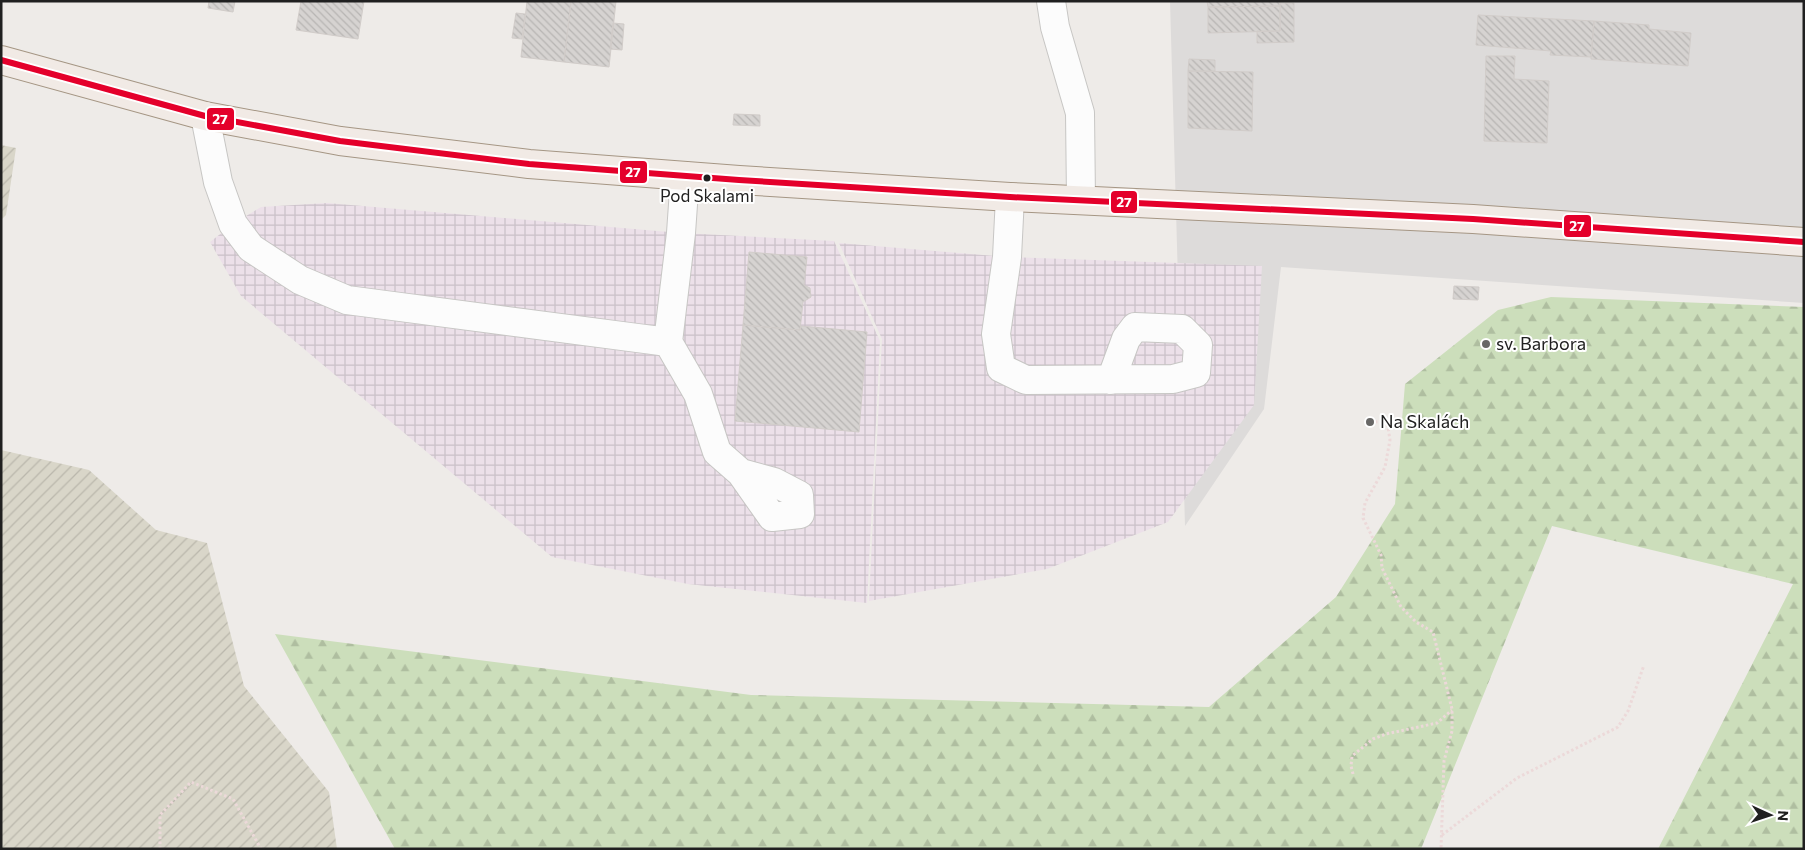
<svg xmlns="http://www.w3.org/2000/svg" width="1805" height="850" viewBox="0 0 1805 850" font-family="Commissioner,sans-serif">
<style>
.residential{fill:#dddbda}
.industrial{fill:url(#industrial-grid)}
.construction{fill:url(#construction-furrows)}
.forest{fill:url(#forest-firs)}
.building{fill:url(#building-back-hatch);stroke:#d1ccc9}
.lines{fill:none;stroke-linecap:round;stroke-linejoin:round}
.minor-casing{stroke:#c7c6c4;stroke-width:30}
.major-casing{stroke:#a59684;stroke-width:30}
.path{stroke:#ecd9d9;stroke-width:3;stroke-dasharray:2.5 2.5;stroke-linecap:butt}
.minor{stroke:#fcfcfc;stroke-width:28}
.major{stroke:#f1eae5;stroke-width:28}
.bus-1-casing{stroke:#fff;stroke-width:10}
.bus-1{stroke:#e4002b;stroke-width:6}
.bus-dot{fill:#202020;stroke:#fff;stroke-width:2}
.poi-dot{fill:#686766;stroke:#fff;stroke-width:2}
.labels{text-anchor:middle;stroke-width:4;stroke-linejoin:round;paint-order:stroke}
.bus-label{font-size:17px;fill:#202020;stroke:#fff}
.poi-label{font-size:18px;fill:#202020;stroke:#fff;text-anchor:start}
.line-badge{stroke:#fff;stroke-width:2}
.badge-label{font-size:14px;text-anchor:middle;font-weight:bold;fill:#fff}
</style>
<defs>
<pattern id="industrial-grid" width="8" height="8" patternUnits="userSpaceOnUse" patternTransform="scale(1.25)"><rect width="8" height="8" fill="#ece0e9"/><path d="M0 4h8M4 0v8" fill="none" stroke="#cac0c8"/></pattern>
<pattern id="construction-furrows" width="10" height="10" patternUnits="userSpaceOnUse" patternTransform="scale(1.25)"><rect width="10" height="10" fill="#d9d6c9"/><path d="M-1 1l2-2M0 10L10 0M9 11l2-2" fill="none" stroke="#bab7ac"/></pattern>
<pattern id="forest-firs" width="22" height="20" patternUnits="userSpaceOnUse" patternTransform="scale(1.25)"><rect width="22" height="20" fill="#ccdebb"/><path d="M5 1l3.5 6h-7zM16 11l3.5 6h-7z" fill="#afbea0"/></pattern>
<pattern id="building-back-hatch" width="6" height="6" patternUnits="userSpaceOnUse" patternTransform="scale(1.25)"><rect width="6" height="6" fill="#d6d3d1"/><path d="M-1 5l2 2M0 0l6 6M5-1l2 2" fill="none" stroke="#b7b5b3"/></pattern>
</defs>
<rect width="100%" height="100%" fill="#eeebe8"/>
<!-- residential -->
<path class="residential" d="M1170,1H1804V303L1281,267L1264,409L1185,526Z"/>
<!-- industrial -->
<path class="industrial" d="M327,203L681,233L834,241L880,341L867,603L688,584L552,557L241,296L210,242L233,224L261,207Z
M839,243L1007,257L1262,266L1254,405L1168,522L1047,569L869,601L882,339Z"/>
<!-- construction -->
<path class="construction" d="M1,145L16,148L6,215L1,220Z
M1,450L89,470L156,530L207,543L244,686L329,792L337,849H1Z"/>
<!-- forest -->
<path class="forest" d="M1551,297L1804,307V849H1658L1793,584L1552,526L1421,849H395L275,634L751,695L1209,707L1336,597L1395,504L1405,384L1498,310Z"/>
<!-- building -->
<path class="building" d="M209,1H235L233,12L208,8Z
M301,1H364L358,39L296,30Z
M527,1H571L564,62L521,57Z
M571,1H616L609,67L564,62Z
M1207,1H1280V6L1208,7Z
M1280,3H1294V42L1257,43V31H1280Z
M1280,6V31L1208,33V7Z
M516,13L525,14L522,39L512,38Z
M1478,15L1594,21L1591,57L1550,55L1551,51L1476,45Z
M1594,21L1649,25V29L1691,33L1688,66L1591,59Z
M613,23L624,24L622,50L610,49Z
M1486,56H1515L1514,79L1549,81L1547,143L1484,141Z
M1189,59L1215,60V71H1188Z
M1188,71L1253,72L1252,131L1188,128Z
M734,114L760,115V126L733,125Z
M749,252L807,257L804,285L810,288L811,297L803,302L800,330L743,325Z
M1454,286L1479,287L1478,300L1453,299Z
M743,325L800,330L801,326L867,332L859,432L735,421Z"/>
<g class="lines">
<!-- minor casing -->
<g class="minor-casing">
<path id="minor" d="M1051,1L1055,27L1080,113L1081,200
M205,116L218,182L233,224L251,248L300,280L347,300L668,342L698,394L717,452L741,473L774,482L799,495L800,514L772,517L741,473
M1010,197L1007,257L996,334L1001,368L1026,380L1173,379L1196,373L1198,345L1182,329L1135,327L1126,339L1111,380
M668,342L681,233L685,176"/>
</g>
<!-- major casing -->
<g class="major-casing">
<path id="major" d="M1,60L205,116L340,141L529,164L739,180L1010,197L1473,219L1804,242"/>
</g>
<!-- path -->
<path class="path" d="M1375,422L1387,421L1390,440L1385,467L1365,503L1363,518L1381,555L1382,568L1401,607L1416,622L1433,632L1452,709V731L1444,761L1441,849
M1353,774L1351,766L1352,756L1373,739L1386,734L1437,723L1452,710
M1442,835L1517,778L1618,727L1628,711L1644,665
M160,849V815L191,782L233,799L261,849"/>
<!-- minor -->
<use href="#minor" class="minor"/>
<!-- major -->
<use href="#major" class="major"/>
<!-- bus-1 casing -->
<g class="bus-1-casing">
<path id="bus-1" d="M1,60L205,116L340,141L529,164L739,180L1010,197L1473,219L1804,242"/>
</g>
<!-- bus-1 -->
<use href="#bus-1" class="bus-1"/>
</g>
<!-- markers -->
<circle class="bus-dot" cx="707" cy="178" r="4.5"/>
<g class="poi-dot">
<circle cx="1486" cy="344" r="5"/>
<circle cx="1370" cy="422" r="5"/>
</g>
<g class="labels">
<!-- bus labels -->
<g class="bus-label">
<text x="707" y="202">Pod Skalami</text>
</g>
<!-- poi labels -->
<g class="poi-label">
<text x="1496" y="350">sv. Barbora</text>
<text x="1380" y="428">Na Skalách</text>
</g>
</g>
<g class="line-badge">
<rect x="206" y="107" width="29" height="24" rx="5" fill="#e4002b"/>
<rect x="619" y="160" width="29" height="24" rx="5" fill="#e4002b"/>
<rect x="1110" y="190" width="28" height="24" rx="5" fill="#e4002b"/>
<rect x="1563" y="214" width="29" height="24" rx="5" fill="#e4002b"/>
</g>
<g class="badge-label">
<text x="220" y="124">27</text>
<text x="633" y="177">27</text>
<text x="1124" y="207">27</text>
<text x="1577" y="231">27</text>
</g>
<!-- border -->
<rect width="1805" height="850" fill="none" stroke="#202020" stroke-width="5"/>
<!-- north arrow -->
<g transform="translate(1770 815) rotate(93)" stroke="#ffffff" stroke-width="4" paint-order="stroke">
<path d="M0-4L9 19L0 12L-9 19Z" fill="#202020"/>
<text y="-8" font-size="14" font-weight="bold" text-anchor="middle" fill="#202020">N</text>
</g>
</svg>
